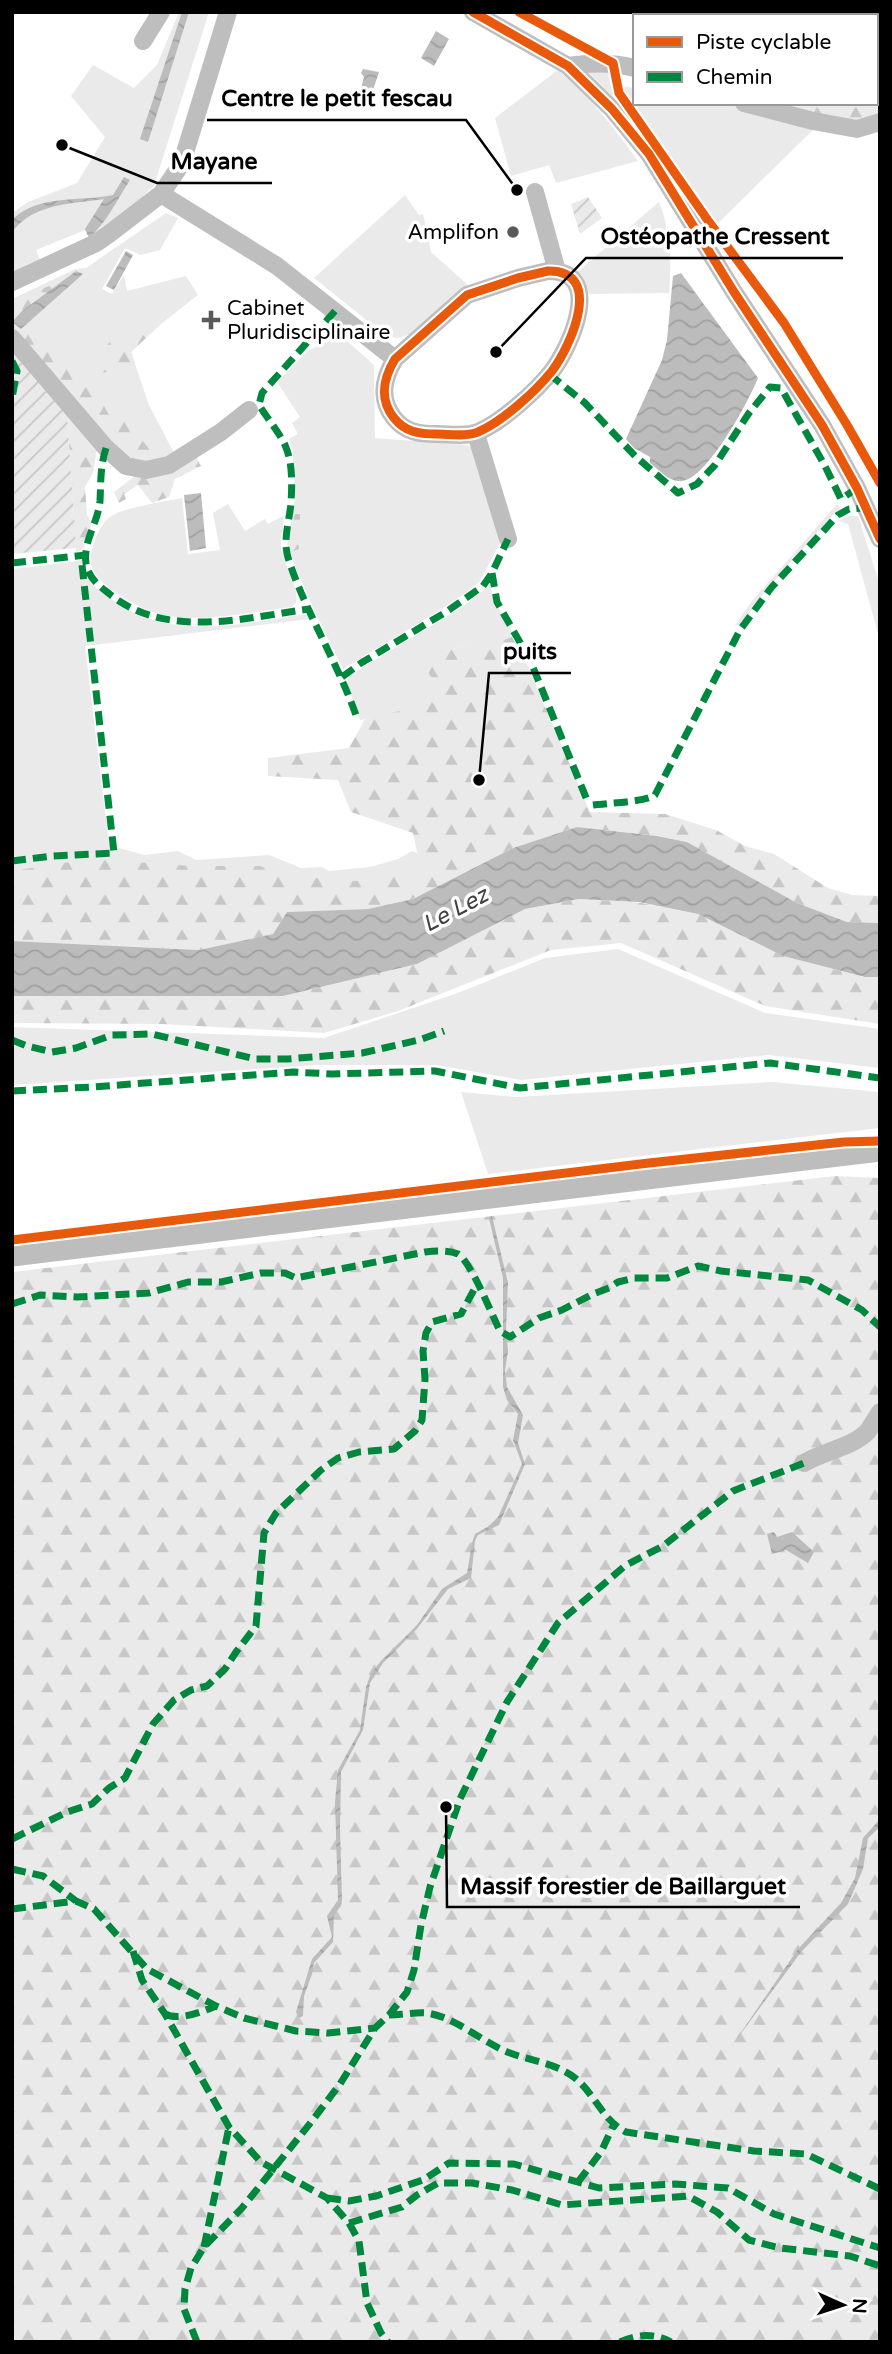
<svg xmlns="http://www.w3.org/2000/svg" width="892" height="2354" viewBox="0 0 892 2354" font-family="'Varela Round',sans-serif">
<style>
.grass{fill:#eaeaea}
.forest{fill:url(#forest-firs)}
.garden{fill:url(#garden-furrows)}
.water{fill:url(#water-waves)}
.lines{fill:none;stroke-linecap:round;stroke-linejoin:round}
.minor{stroke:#bebebe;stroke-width:18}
.major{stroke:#bdbdbd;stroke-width:23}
.quiet{stroke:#00873e;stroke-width:7;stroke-dasharray:14 7;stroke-linecap:butt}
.cycleway-casing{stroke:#fff;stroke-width:13}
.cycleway{stroke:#e8590c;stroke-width:9}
.poi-dot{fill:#595959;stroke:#fff;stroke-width:2.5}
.labels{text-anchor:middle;stroke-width:7;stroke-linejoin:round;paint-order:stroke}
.poi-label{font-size:21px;fill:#000;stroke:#fff;text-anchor:end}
.water-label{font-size:23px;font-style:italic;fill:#404040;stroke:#fff}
.leader{fill:none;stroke:#000;stroke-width:2.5}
.callout-dot{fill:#000;stroke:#fff;stroke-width:2.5}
.callout-label{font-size:23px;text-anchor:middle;font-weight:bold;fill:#000;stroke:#fff;stroke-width:7;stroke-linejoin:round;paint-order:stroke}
</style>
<defs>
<pattern id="forest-firs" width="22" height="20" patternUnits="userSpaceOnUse" patternTransform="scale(1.75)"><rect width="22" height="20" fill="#eaeaea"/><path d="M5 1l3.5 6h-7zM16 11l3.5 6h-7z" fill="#c7c7c7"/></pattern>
<pattern id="garden-furrows" width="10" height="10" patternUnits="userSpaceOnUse" patternTransform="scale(1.75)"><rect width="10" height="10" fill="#eaeaea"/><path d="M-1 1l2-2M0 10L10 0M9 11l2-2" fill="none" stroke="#c7c7c7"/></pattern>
<pattern id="water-waves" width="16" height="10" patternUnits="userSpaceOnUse" patternTransform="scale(1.75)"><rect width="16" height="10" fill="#bcbcbc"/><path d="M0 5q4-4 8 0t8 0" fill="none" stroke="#a0a0a0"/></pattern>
</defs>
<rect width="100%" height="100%" fill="#fff"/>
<!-- grass -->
<path class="grass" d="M179,12H209L154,186L119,218L89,238L85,230L36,250L41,262L12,273V213L28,202L77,183L105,137L71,96L93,65L134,88L157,65Z
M583,67L609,70L610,85L635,88V103H725L815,128L711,230L644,134L625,109Z
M558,70C590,96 613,127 638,161L556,183L549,165L511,176L495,118Z
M405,195L419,215L423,214L431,252L468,285L451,297L412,334L397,338L385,335L314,278Z
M659,202C670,228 672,265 669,293L589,294L584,282L576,273Z
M166,213L178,218L160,250L141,255L125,248L102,289L112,294L124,275L127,291L186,276L198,295L161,324L131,352L149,405L174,453L159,461L118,454L12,299L75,269L86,268Z
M336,331L374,365L375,438L467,445L472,448L501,541L480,581L467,592L437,612L343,669L314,610L287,547L295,498L293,452L289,439L298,434L292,423L300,417L277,382L308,351L324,342Z
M182,498L188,554L220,550L213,513L228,504L245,531L265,519L268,524L283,516C285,525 280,534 281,544C282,564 299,583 296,603L291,607C254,612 199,623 163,615C144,611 102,589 93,570C88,560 92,548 95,539C98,532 104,521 110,517C124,507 164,502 182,498Z
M837,504L841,509L834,514L763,594L741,625H735L752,601Z
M848,516H858L880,585V641L848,524L838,521Z
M84,559C87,584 94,586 114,601C170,642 244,623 308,614L309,619L85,646L109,845L144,855L178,851L196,860L269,855L301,868L322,867L329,871L370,867L398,859L412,851L424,856L429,873L407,891L12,934V569L72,562Z
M490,585L494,600L515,636L492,646L457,648L420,660L433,680L412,711L360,720L347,683L349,676L462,607Z
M618,949L765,1013L880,1029V1068L768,1055L521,1080L436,1065H317L12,1085V1027L324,1038L458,993L545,958Z
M772,1082L880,1092V1128L488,1174L461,1092L516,1097Z"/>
<!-- forest -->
<path class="forest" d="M735,12H880V122L857,129L744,103H876V16H734Z
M52,285L57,296L42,317L39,337C53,358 63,353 78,368C92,380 100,399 109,415L123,412L143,422L144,430L136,433L161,463H128L12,333V298L14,300Z
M138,330L146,338L131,352L135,363L110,372L98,373C99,348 112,333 138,330Z
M67,415L97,450L93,473L85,487L87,515L92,523L83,549L76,552Z
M194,454L201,466L175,479L169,497L152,503L138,485L124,494L126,499L119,503L114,492L135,476Z
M295,514H300L299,549L291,552L289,537Z
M512,637L526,662L590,812L665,814L716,830L745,846L774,854L828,888L852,895L880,896V923L847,922L797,903L687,842L657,836L577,827L513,848L413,899L368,909L287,912L273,934L200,950L12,941V871L90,859L192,866H259L301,876L338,881H378L421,870L413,833L351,812L338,780L268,776V758L349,748L365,719L408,709L433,680L419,659L457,648L492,645Z
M579,899L636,902L698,914L783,956L865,977H880V1024L765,1006L621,943L551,950L398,1011L324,1033L162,1024L12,1023V996H283L417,964L525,909Z
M835,1176L880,1178V2342H12V1272Z"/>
<!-- garden -->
<path class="garden" d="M588,197L602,218L580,234L571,204Z
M12,351L67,415L76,548L12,554Z"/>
<!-- water -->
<path class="water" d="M182,12H189L148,142L140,139Z
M436,31L449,39L434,66L421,58Z
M363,69L379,72L371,96L360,92L364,77L361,73Z
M124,177L130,180C117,200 107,222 89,238L85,229L104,199C71,204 34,203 12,232L14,218C41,194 80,202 113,195Z
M126,251L133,255L114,290L106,286Z
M76,271L83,274L21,329L12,322L22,311Z
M681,273L758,378C749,401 707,479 682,481C670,483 659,470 650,463V457L634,448L626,439L662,360L667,340L673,276Z
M201,493L206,548L190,551L184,495Z
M577,827L657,836L687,842L797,903L847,922L880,923V977H865L783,956L698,914L639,902L579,899L525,909L417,964L283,996H12V941L199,950L273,934L287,912L368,909L413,899L513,848Z
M492,1216L508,1283L506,1330L508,1351L505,1371L507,1387L523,1415L518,1443L525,1464L499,1525L478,1535L475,1541L471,1578L448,1589L416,1630L383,1663L370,1683L363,1730L341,1772L340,1827L342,1900L341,1906L334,1915L333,1942L314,1963L312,1974L304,1996L303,2016L299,2018L296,2012L312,1959L332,1937L327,1916L338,1900L335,1802L338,1770L360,1730L366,1687L371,1673L381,1661L417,1625L442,1589L467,1573L472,1543L475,1534L489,1526L498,1517L522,1464L513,1440L518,1414L507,1400L503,1387V1278L489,1218Z
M774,1532L777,1537L792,1532L814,1552L808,1563L786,1550L772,1554L767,1534Z
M880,1819V1827L868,1838L863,1869L848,1904L801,1952L731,2047L798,1949L841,1903L855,1878L863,1838Z"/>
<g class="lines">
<!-- minor -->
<path class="minor" d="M473,12L568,66L612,109L649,154L734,292L822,425L857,488L880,539
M143,41L161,12
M568,66C592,62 612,62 635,68
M744,103L813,121L857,129L880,122
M535,192L557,271
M161,194L277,266L395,359
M548,271C605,270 571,346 552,371C536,391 502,422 478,432C467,437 449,434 436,434C419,434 405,432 394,418C379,399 383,379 395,359L467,295L518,278Z
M12,282L96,243L109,234L161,194L178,169L184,156L228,12
M12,338L106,448L126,466L146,470L169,465L221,432L249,410
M476,434L508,539
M804,1463C822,1452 855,1446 868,1431C872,1425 876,1418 880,1412"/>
<!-- major -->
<path class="major" d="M12,1255L880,1150"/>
<!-- quiet -->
<path class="quiet" d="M335,311L262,393L259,405C267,418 279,432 285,445C293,463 292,485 291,503C289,524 282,541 289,561C307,615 338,663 357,718
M12,361L17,371L12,398
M549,374L585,403L635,456L678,493L697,484L715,465L749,413L770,387L781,388L825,466L841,499L857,488
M106,448C100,467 101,482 100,501C98,523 83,541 86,563C89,580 100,586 112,596C169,639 244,618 309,609
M12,563L86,555
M492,573L497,602L530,660L587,800
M342,677L361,663L446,612L483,586L492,573L508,539
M593,805C608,803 646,802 655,795L740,630L771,588L838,515L849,509L867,508
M12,861L52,856L114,853L81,556
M12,1040L27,1046L52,1052L76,1048L112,1035L152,1034L255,1059H287L362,1053L419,1040L444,1031
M12,1091L92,1087L293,1072L332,1074L435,1071L520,1088L770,1063L880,1078
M12,1304L40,1295L77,1297L149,1293L188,1282H221L261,1273H285L296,1278L425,1252C435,1251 448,1250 458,1254C470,1260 492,1315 500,1331L510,1337L539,1318L562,1310L593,1294L609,1288L618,1282L634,1278H667L698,1266L721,1271L808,1280L862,1310L880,1327
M12,1839L67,1812L92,1804L109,1788L125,1778L153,1724L174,1700L191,1690L207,1686L225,1669L236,1652L256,1626L264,1533L276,1513L321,1470L338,1458L359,1452L394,1449L415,1431L422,1420L425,1379L423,1351L426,1333L432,1322L461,1314L477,1284
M12,1869L43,1876L76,1901
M12,1909L76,1901L94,1909L147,1969L216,2006L244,2018L296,2031L328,2033L375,2028
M133,1951L142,1980L165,2014L229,2127L261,2162L327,2198L349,2223L402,2207L417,2195L438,2183H472L512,2190L562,2205L688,2196L717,2212L749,2240L780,2248L850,2256L880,2266
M165,2014C179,2021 202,2012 216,2006
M389,2015C401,2015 415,2012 427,2013C458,2018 481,2042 510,2053C531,2061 556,2063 575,2078C595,2094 603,2121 626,2132L754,2151L806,2154L880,2189
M578,2182L601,2152L613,2126
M327,2198L349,2201L376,2196L423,2180L449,2163L514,2164L599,2188L675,2184L728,2188L774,2214L880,2248
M349,2223L359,2241L367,2303L381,2333L388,2342
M204,2247L229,2127
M197,2342L184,2309L185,2289L191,2268L204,2247L242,2208L312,2121L340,2084L375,2028L389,2015L407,1992L414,1970L421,1925L430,1887L460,1799L507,1702L558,1623L626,1565L663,1546L733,1491L804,1463
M620,2342C637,2334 655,2333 671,2342"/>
<!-- cycleway casing -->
<g class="cycleway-casing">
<path id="cycleway" d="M473,12L568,66L612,109L649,154L734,292L822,425L857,488L880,539
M519,12L613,63L619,93L709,222L784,323L847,425L880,483
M548,271C605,270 571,346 552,371C536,391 502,422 478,432C467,437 449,434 436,434C419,434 405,432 394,418C379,399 383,379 395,359L467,295L518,278Z
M12,1240L649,1163L844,1142L880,1141"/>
</g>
<!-- cycleway -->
<use href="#cycleway" class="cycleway"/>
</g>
<!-- markers -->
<g class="poi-dot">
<circle cx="513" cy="232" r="7"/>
<path d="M207.5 309.5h7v7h7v7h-7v7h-7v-7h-7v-7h7z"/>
</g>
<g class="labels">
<!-- poi labels -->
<g class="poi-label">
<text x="499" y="239">Amplifon</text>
<text x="227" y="315" text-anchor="start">Cabinet<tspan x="227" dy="24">Pluridisciplinaire</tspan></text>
</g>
<!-- water labels -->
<g class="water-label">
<text transform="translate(455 909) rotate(-28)" y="8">Le Lez</text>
</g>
</g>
<!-- callouts -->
<path class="leader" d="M517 190L466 120H207M62 145L157 183H272M496 352L586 258H843M479 780L489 673H571M446 1807L447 1907H800"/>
<g class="callout-dot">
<circle cx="517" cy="190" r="7"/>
<circle cx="62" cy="145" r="7"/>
<circle cx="496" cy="352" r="7"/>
<circle cx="479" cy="780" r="7"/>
<circle cx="446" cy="1807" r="7"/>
</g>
<g class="callout-label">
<text x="337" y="106">Centre le petit fescau</text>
<text x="214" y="169">Mayane</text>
<text x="715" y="244">Ostéopathe Cressent</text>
<text x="530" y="659">puits</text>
<text x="623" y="1894">Massif forestier de Baillarguet</text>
</g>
<!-- border -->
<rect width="892" height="2354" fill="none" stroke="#000000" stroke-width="28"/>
<!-- legend -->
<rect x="633" y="14" width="245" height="91" fill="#ffffff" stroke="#999999" stroke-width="2"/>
<rect x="647" y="37" width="35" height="10" fill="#e8590c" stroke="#999999" stroke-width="2"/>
<text x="696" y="49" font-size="21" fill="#000000">Piste cyclable</text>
<rect x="647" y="72" width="35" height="10" fill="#00873e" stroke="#999999" stroke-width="2"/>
<text x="696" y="84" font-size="21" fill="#000000">Chemin</text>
<!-- north arrow -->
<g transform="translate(843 2305) rotate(93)" stroke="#ffffff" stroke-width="5" paint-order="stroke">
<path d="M0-5L12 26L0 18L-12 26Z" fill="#000000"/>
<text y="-10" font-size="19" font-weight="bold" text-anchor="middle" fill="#000000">N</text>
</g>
</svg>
